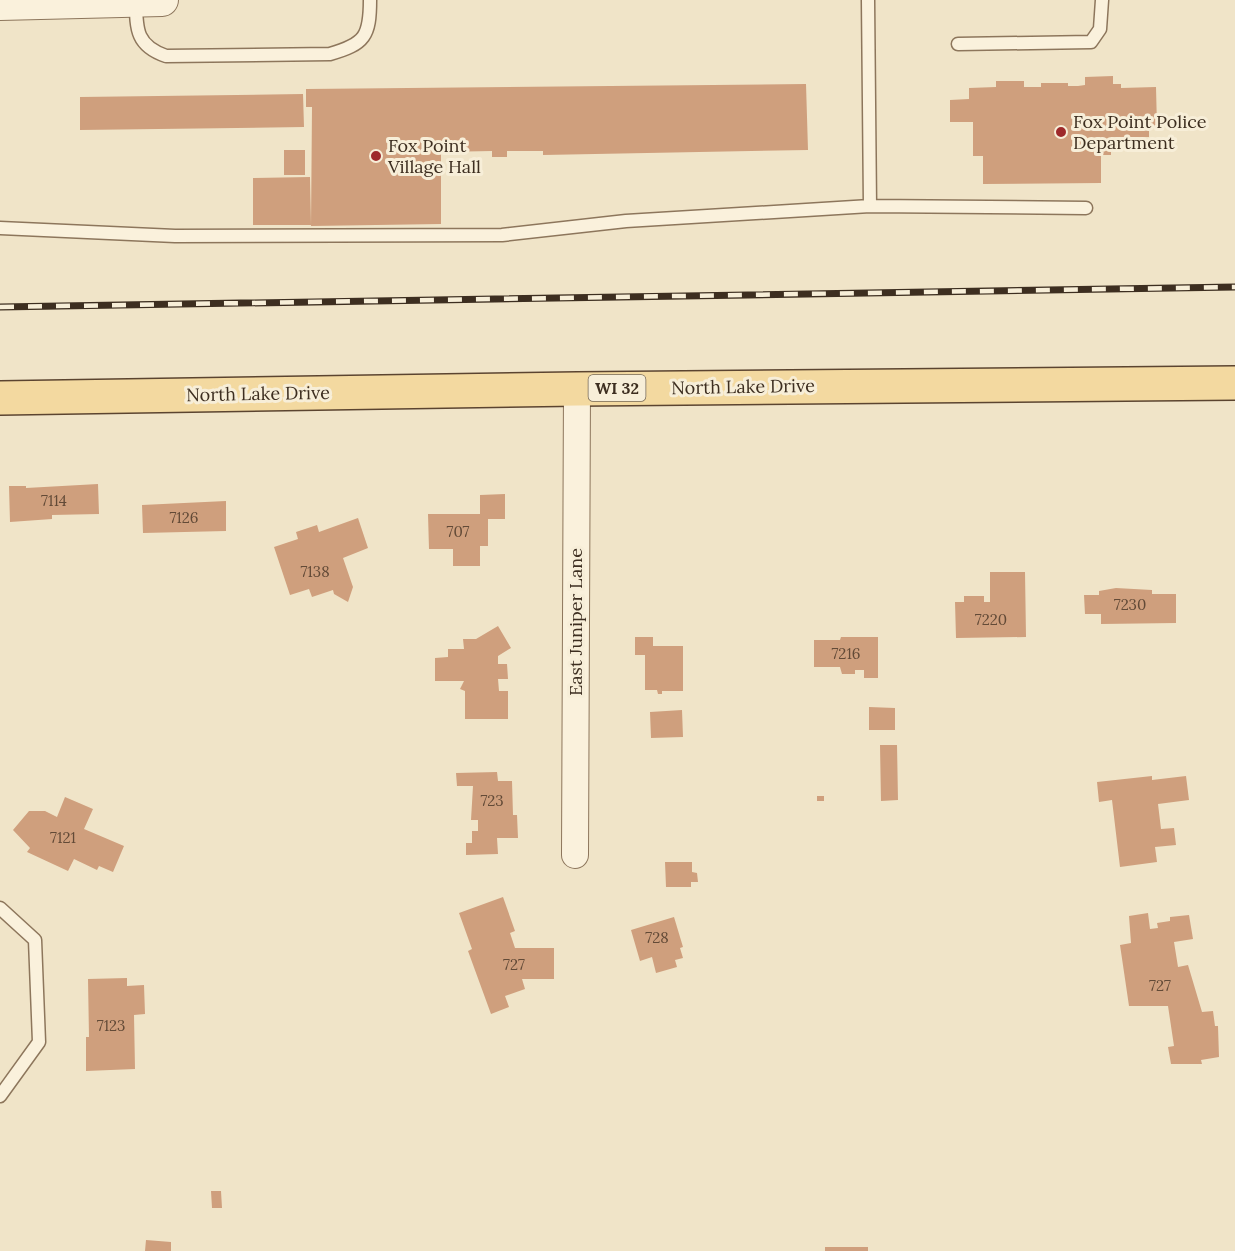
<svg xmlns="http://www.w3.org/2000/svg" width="1235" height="1251" viewBox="0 0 1235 1251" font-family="Lora,serif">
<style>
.building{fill:#cf9f7d}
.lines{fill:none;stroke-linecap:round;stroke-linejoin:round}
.service-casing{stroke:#8d765c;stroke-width:15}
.minor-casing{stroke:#8d765c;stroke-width:28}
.tertiary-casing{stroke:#8d765c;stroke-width:34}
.primary-casing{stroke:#5b4430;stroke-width:36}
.service{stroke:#faf1dc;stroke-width:12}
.minor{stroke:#faf1dc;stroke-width:26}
.tertiary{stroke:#faf1dc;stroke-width:32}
.primary{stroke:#f3d9a0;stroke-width:33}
.rail-casing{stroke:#3d2e20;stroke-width:7}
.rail{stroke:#f7eed8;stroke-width:4.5;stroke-dasharray:14;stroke-linecap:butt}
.poi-dot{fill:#9e2a2b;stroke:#f7eed8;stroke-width:2}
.labels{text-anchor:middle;stroke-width:6;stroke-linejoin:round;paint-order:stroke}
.number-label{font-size:15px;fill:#624a37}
.shield{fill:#f7eed8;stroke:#756857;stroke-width:1.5}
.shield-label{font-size:16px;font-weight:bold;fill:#3d2e20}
.poi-label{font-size:18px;fill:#3d2e20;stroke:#f7eed8;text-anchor:start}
.street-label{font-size:18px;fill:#3d2e20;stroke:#f7eed8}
</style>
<rect width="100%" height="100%" fill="#f0e4c8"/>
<!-- building -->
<path class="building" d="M1113,76V84H1121V88L1156,87L1157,127H1149V137H1111V155H1101V183L983,184V156H973V122H950V100L969,99V88L996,87V81H1024V87H1041V83H1068V86H1078L1085,85V77Z
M806,84L808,150L543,155V151H507V157H492V151L441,152V224L311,226L312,107H306V89Z
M303,94L304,127L80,130V97Z
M284,150H305V175H284Z
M310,177L311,225H253V178Z
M98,484L99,514L52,515V519L10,522L9,486H26V488Z
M505,494V519H488V546H480V566H453V549H429L428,514H480V495Z
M226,501V531L143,533L142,505Z
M358,518L368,548L343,558L353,587L348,602L334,594L333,590L312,597L309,589L290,595L274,547L298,539L296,532L317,525L319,532Z
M990,572H1025L1026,637L956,638L955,602H964V596H984V602H990Z
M1116,588L1152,590V594H1176V623L1101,624V614H1085L1084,595H1099V591Z
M498,626L511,648L498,656V664H507L508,679H498L499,691H508V719H465V691L460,689L464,681H435V658L448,657V649H464L463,639H476Z
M635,637H653V646H683V691H662V694H658L657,690H645V655H635Z
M841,637H878V678H864V670H855V674H842L840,667H814V640H840Z
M869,707L895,708V730H869Z
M682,710L683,737L651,738L650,712Z
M880,745H897L898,800L881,801Z
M497,772L498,781H512L513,815H517L518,838H497L498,854L466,855V843H472V831H478V820H471L473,786H457L456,773Z
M1152,776V780L1186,776L1189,800L1158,804L1161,829L1174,828L1176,845L1155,847L1157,862L1120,867L1112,800L1099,802L1097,782Z
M817,796H824V801H817Z
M65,797L93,809L84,829L124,846L113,872L99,866L97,870L74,859L68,871L27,852L30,848L13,830L29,811H45L57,817Z
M665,862H692V872L697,873L698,882H691V887H666Z
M503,897L515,931L510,933L515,948H554V979H522L525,989L505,996L509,1007L491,1014L468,951L472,949L459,913Z
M1148,913L1150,929L1158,928L1157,923L1170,921V917L1189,915L1193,939L1174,942L1178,967L1188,965L1202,1012L1213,1011L1215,1026H1218L1219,1057L1201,1060L1202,1064H1171L1168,1047L1174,1046L1168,1006H1129L1120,945L1131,943L1129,916Z
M674,917L683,947L680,948L683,958L675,960L677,967L656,973L652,957L640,961L631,930Z
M127,978V986L144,985L145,1014L134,1015L135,1069L86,1071V1037H89L88,979Z
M211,1191H221L222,1208H212Z
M146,1240L171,1242V1251H145Z
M825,1247H868V1251H825Z"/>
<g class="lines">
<!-- service casing -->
<g class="service-casing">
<path id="service" d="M868,0L870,206
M136,2C136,30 137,46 166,56L330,54C365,44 370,36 370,0
M958,44L1091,42L1100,29L1102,0
M0,228L175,236L502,235L626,221L870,206L1086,208
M0,908L35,940L39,1042L0,1096"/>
</g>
<!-- minor casing -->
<g class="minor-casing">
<path id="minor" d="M575,855L577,389"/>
</g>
<!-- tertiary casing -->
<g class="tertiary-casing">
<path id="tertiary" d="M0,4L162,0"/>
</g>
<!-- primary casing -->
<g class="primary-casing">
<path id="primary" d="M0,398L577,389L1235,383"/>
</g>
<!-- service -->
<use href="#service" class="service"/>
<!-- minor -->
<use href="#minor" class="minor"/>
<!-- tertiary -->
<use href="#tertiary" class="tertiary"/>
<!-- primary -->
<use href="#primary" class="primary"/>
<!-- rail casing -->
<g class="rail-casing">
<path id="rail" d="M0,307L1235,287"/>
</g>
<!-- rail -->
<use href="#rail" class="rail"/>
</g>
<!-- markers -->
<g class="poi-dot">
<circle cx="1061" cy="132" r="6"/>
<circle cx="376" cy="156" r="6"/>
</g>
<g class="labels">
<!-- number labels -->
<g class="number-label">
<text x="54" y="506">7114</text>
<text x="184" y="523">7126</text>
<text x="458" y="537">707</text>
<text x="315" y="577">7138</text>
<text x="1130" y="610">7230</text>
<text x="991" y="625">7220</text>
<text x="846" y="659">7216</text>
<text x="492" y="806">723</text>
<text x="63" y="843">7121</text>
<text x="657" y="943">728</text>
<text x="514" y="970">727</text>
<text x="1160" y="991">727</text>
<text x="111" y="1031">7123</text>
</g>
<!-- shield labels -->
<rect class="shield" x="588.5" y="375" width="57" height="26" rx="4.5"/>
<g class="shield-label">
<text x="617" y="394">WI 32</text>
</g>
<!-- poi labels -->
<g class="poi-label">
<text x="1073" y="128">Fox Point Police<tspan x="1073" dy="21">Department</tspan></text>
<text x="388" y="152">Fox Point<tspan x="388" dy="21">Village Hall</tspan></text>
</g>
<!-- street labels -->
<g class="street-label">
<text transform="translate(743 387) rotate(-1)" y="6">North Lake Drive</text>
<text transform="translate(258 394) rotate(-1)" y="6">North Lake Drive</text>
<text transform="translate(576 622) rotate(-90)" y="6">East Juniper Lane</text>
</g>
</g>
</svg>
